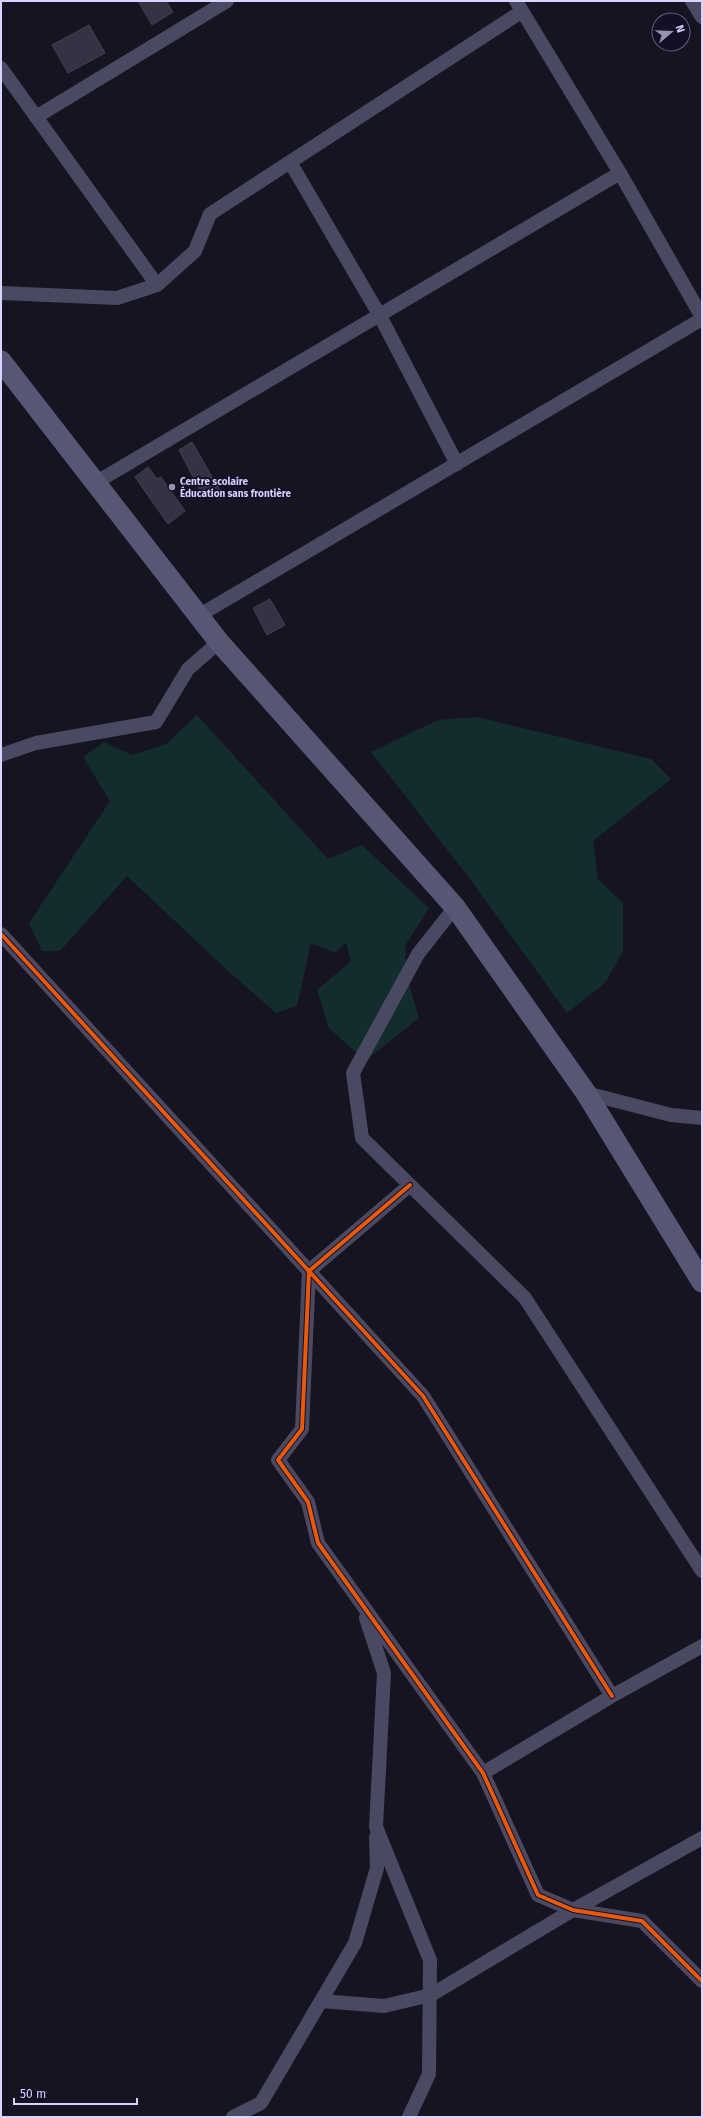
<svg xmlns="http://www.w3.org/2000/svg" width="703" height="2118" viewBox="0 0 703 2118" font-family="'Fira Sans',sans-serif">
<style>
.green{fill:#132c2d}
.building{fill:#343243;stroke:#433f54}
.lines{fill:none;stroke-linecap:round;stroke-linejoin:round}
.street{stroke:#4a4962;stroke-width:14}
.secondary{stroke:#575674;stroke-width:21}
.cycleway-casing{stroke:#130f26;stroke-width:6}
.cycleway{stroke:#e8590c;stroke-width:4}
.poi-dot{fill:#9591b1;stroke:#130f26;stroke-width:1.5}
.labels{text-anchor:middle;stroke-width:3.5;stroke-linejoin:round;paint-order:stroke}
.poi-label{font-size:10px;font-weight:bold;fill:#d9d4ff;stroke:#130f26;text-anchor:start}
</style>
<rect width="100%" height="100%" fill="#161421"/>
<!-- green -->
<path class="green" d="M197,715L328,859L362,845L429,908L405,946L407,978L419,1018L365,1061L329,1028L317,990L351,961L346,943L335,953L311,943L297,1006L276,1013L228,971L127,876L60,951H42L29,923L110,801L83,757L104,742L132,755L166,744Z
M477,717L651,759L671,779L593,841L598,879L623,903V951L605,983L567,1013L470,879L371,752L438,720Z"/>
<!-- building -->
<path class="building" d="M138,1H166L173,12L152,25Z
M89,25L105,53L68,73L52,45Z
M192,442L219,489L204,498L179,450Z
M148,467L157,479L161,477L185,511L168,524L135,477Z
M270,599L285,625L267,635L253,608Z"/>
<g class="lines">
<!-- street -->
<path class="street" d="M516,1L620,173L702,317
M692,1L702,17
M1,68L157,285
M36,117L227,1
M290,162L380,316L457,464
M1,293L117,298L157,285L195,251L210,214L521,12
M95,483L620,173
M198,616L702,319
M1,755L36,743L156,722L188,669L219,642
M455,907L418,954L353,1073L362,1138L525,1298L702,1571
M1,934L423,1396L612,1696
M586,1093L671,1115L702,1118
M410,1185L309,1271L302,1429L278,1460L308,1502L318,1543L483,1773L538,1895L573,1910L642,1921L702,1981
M366,1618L384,1673L376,1827L430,1960L429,2074L409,2117
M483,1773L612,1696L702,1646
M321,2001L384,2006L431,1995L573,1910L702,1838
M233,2117L261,2103L355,1943L377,1868L376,1837"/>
<!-- secondary -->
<path class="secondary" d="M1,361L219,642L455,907L586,1093L702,1282"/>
<!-- cycleway casing -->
<g class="cycleway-casing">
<path id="cycleway" d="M1,934L423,1396L612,1696
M410,1185L309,1271L302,1429L278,1460L308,1502L318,1543L483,1773L538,1895L573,1910L642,1921L702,1981"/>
</g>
<!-- cycleway -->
<use href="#cycleway" class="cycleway"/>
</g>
<!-- markers -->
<circle class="poi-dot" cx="172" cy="487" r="4"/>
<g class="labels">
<!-- poi labels -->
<g class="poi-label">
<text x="180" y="485">Centre scolaire<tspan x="180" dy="12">Éducation sans frontière</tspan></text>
</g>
</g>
<!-- border -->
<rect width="703" height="2118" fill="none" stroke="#d9d4ff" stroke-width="4"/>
<!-- north arrow -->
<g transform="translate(671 32) rotate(71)"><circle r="19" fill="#130f26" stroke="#625e7d"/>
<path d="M0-3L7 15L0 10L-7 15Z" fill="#9591b1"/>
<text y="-6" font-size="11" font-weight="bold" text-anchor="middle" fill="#d9d4ff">N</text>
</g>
<!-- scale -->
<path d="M14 2098v6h123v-6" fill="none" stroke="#d9d4ff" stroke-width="2"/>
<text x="20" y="2098" font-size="12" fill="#d9d4ff" stroke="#130f26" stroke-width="3" paint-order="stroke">50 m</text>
</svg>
